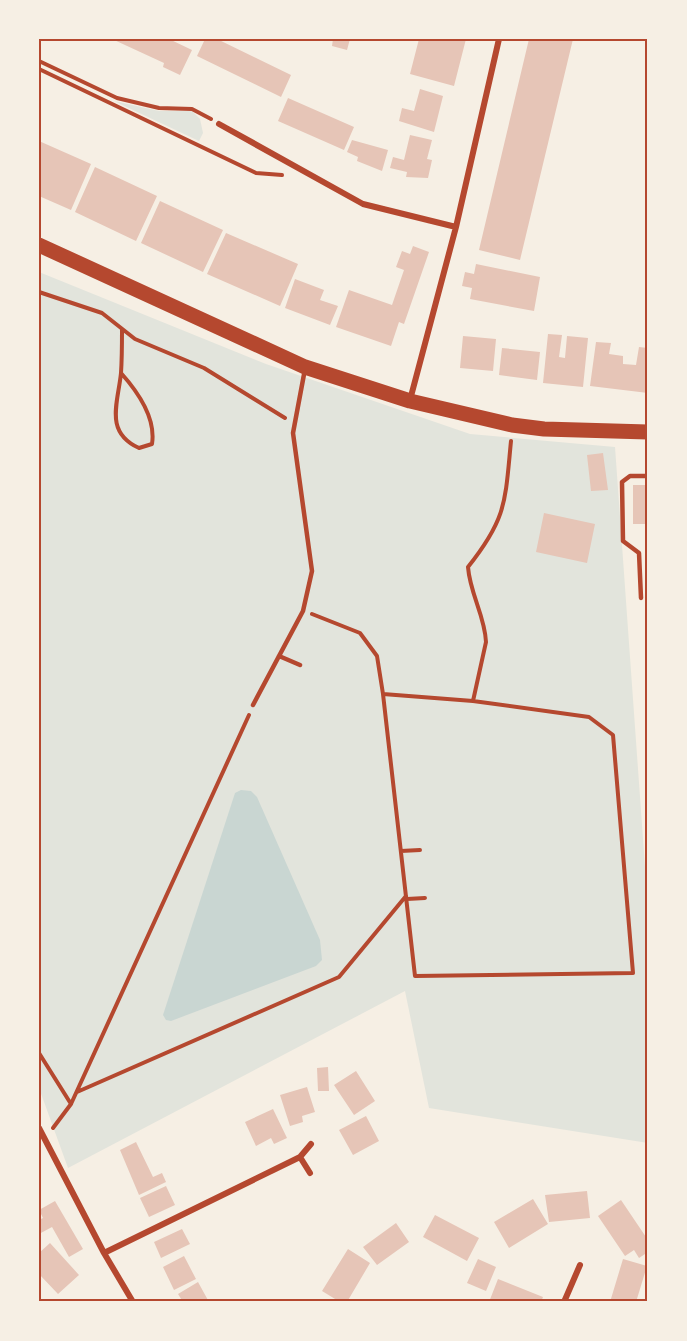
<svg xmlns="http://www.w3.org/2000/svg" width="687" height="1341" viewBox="0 0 687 1341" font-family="'Archivo Narrow',sans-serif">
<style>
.green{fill:#e2e4dc}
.water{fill:#c9d6d2}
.building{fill:#e6c5b7}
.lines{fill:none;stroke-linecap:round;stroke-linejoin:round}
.path{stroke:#b5482f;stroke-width:4}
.service{stroke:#b5482f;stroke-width:4.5}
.minor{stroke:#b5482f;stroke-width:6}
.primary{stroke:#b5482f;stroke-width:15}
.neatline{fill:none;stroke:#b5482f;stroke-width:2}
</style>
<rect width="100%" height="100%" fill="#f6efe4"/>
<!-- green -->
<path class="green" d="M114,101L159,111H192L200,119L203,133L199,141Z
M39,272L266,364L470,434L615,447L648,909V1143L429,1108L405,991L68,1168L39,1088Z"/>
<!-- water -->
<path class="water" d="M241,790L251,791L257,797L320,940L322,960L316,966L171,1021L166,1020L163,1015L235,793Z"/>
<!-- building -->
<path class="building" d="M112,39H169L192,50L180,75L163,67L164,63Z
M205,39H217L291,75L281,97L197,56Z
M333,39H350L347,50L332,46Z
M419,39H466L454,86L410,74Z
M529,39H573L520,260L479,250Z
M420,89L443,96L434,132L399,121L402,108L414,111Z
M288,98L354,127L344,150L278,121Z
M410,135L432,140L427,159L432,160L428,178L406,177L407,172L390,168L393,157L404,160Z
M352,140L388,150L382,171L357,161L358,157L347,152Z
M39,141L91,164L71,210L39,196Z
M95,167L157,196L136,241L75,212Z
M160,201L223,230L203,272L141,243Z
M226,233L298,264L280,306L207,274Z
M413,246L429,252L404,324L399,322L391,346L336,327L349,290L392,305L404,270L396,267L402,251L410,254Z
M476,264L540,277L534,311L470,299L472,288L462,286L465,272L474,274Z
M295,279L324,290L320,300L338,306L330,325L285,308Z
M548,334L562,335L559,357L565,358L567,336L588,338L583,387L543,383Z
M463,336L496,339L493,371L460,368Z
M596,342L611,343L609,354L623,356V364L636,365L639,347L648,348V393L590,386Z
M502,348L540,352L537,380L499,375Z
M603,453L608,490L591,491L587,455Z
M633,485H648V524H633Z
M544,513L595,524L587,563L536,552Z
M328,1067L329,1091H318L317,1068Z
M356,1071L375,1101L354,1115L334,1085Z
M307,1087L315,1112L302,1116L303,1122L290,1126L280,1095Z
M273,1109L287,1138L274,1144L271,1138L256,1146L245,1122Z
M366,1116L379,1141L353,1155L339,1130Z
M136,1142L153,1177L162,1173L166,1182L139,1195L120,1150Z
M166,1186L175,1205L149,1217L140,1198Z
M587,1191L590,1218L549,1222L545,1195Z
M533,1199L548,1224L509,1248L494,1222Z
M621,1200L648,1240V1252L639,1258L634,1250L625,1256L598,1216Z
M55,1201L83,1249L69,1257L52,1227L39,1234V1220L43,1218L39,1210Z
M435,1215L479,1238L467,1261L423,1237Z
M396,1223L409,1242L377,1265L363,1247Z
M182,1229L190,1244L161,1258L154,1242Z
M50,1243L79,1275L58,1294L39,1274V1253Z
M348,1249L370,1263L347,1302H340L322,1291Z
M184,1256L196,1279L174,1290L163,1267Z
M478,1259L496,1267L486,1291L467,1283Z
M623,1259L647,1266L636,1302H610Z
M498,1279L543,1297L541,1302H489Z
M198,1282L209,1302H183L178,1294Z"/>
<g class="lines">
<!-- path -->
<path class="path" d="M39,61L117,98L159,108L192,109L211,119
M39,69L256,173L282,175
M39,292L102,313L135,339L204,368L285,418
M121,373C138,392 156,419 152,444L139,448C104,432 118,403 121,373C122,358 122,344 122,329
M312,614L360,633L377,656L383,694L473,701L589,717L613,735L633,973L415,976L383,694
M473,701L486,642C485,616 470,594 468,567C507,518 505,502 511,441
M401,851L420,850
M407,899L425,898
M39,1053L71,1104
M77,1092L339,977L406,896
M53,1128L71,1104L249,715"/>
<!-- service -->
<path class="service" d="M641,598L639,553L623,541L622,482L630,476H648
M279,656L300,665
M253,705L303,611L312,571L293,433L305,369"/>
<!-- minor -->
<path class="minor" d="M219,124L363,204L456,227
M410,400L456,227L499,39
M39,1128L104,1253L133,1302
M300,1157L310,1173
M104,1253L300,1157L311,1144
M564,1302L580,1265"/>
<!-- primary -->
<path class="primary" d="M39,245L305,367L410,401L512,425L544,429L648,432"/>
</g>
<!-- border -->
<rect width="687" height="1341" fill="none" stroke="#f6efe4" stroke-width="81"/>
<rect x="40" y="40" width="606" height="1260" class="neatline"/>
</svg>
